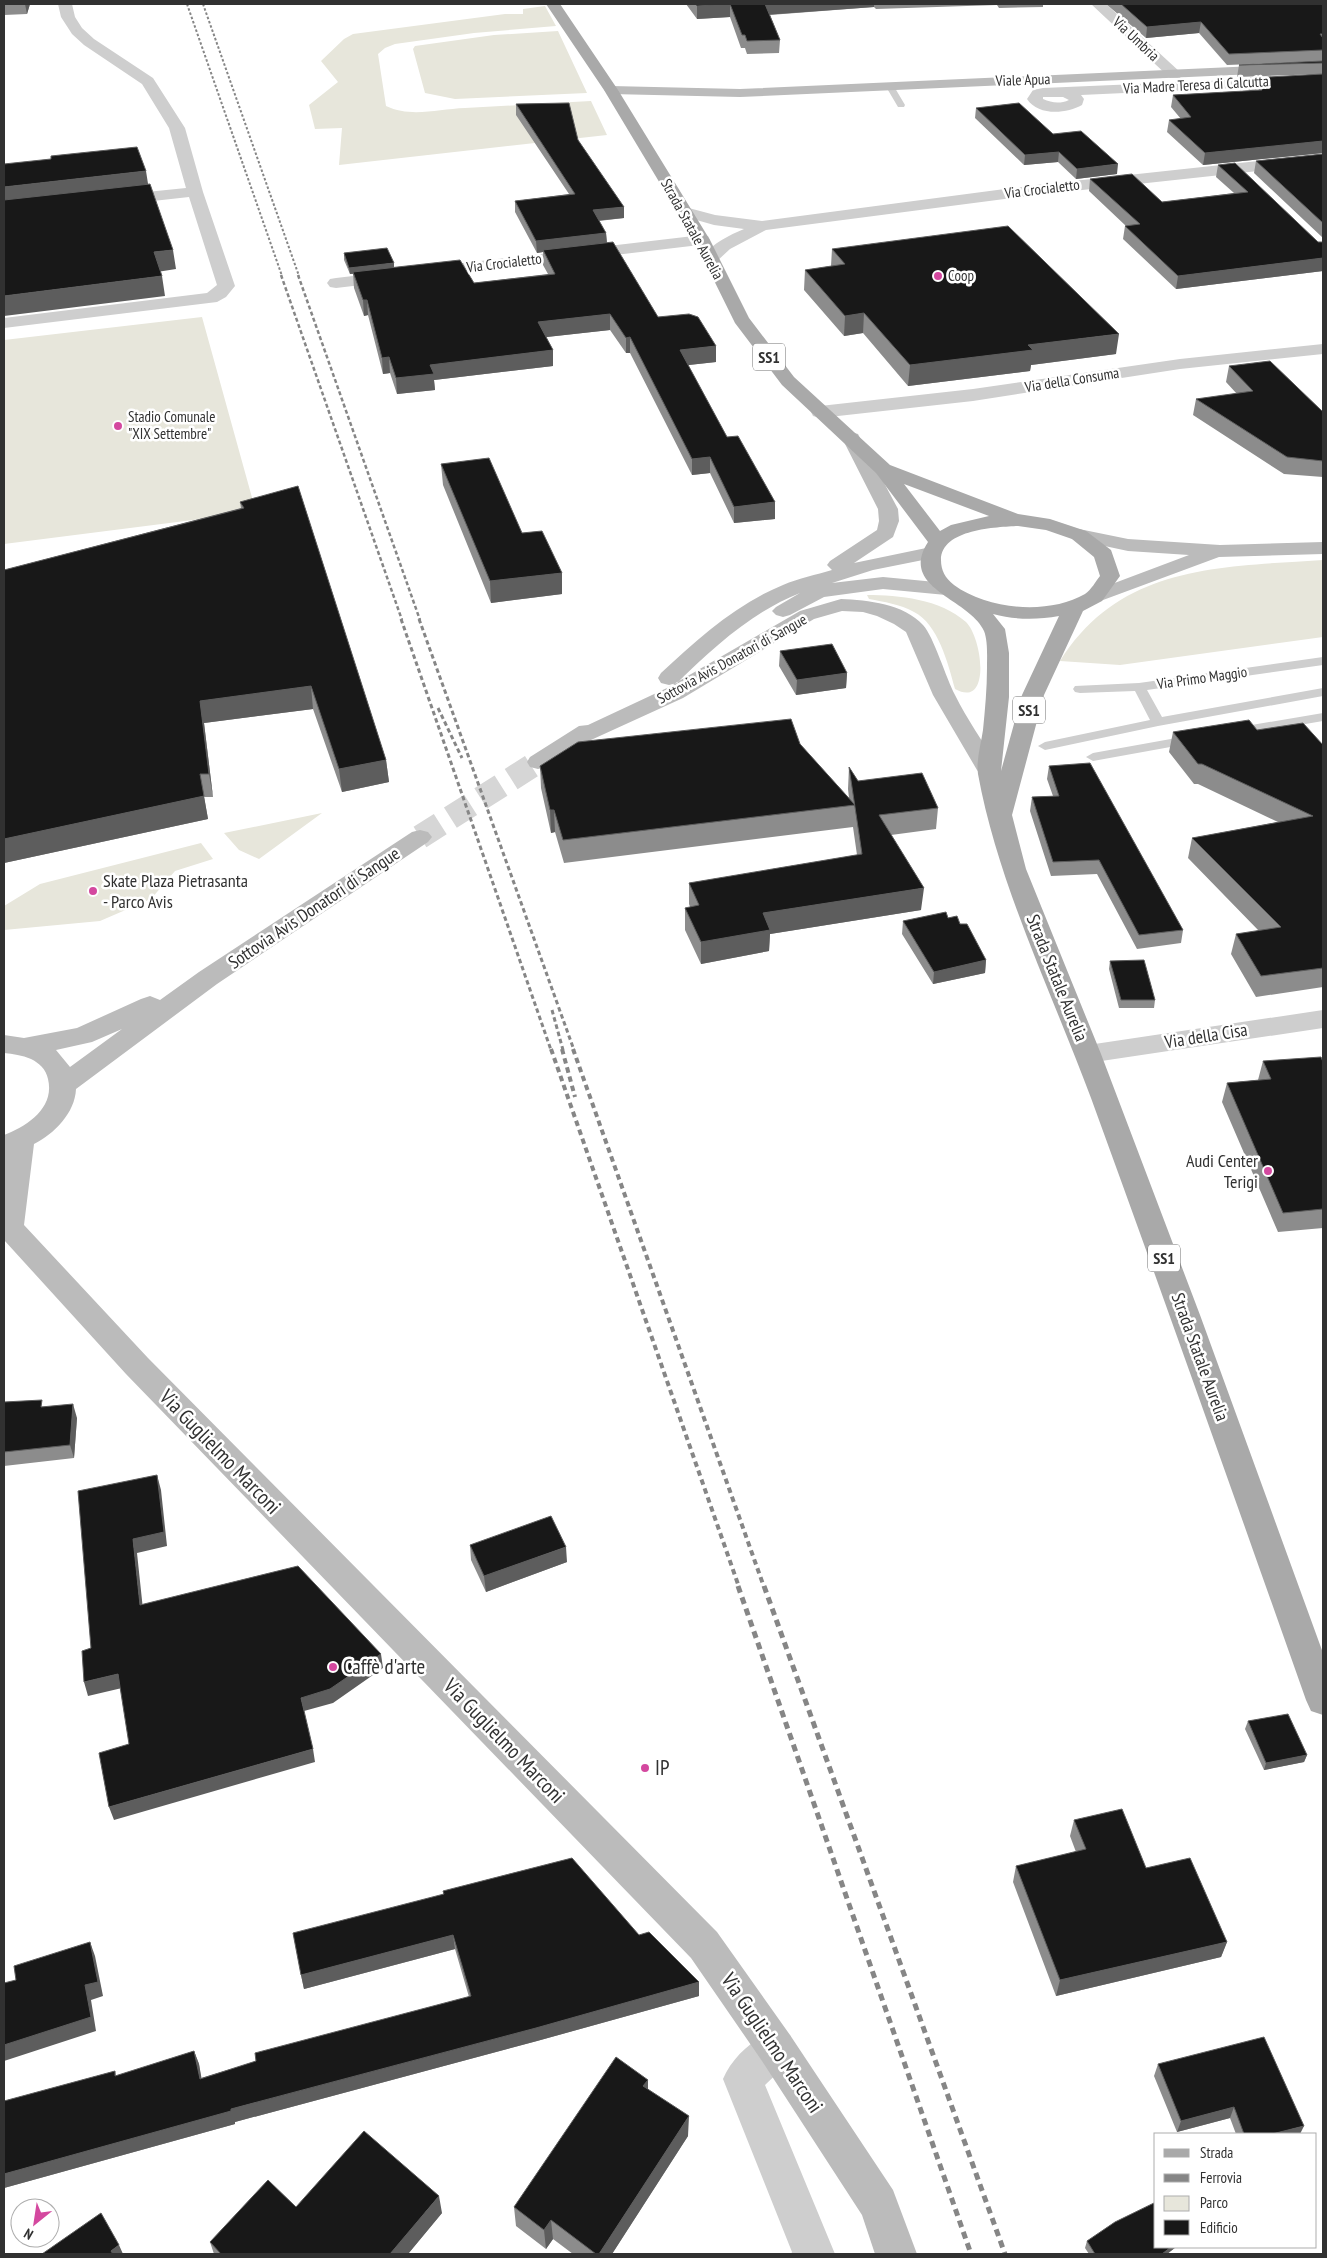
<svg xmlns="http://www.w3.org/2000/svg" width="1327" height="2258" viewBox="0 0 1327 2258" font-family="'PT Sans Narrow',sans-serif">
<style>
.green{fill:#e7e6db}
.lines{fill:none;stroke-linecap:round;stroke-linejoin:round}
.secondary-tunnel{stroke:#d6d6d6;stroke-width:24;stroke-dasharray:24 12;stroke-linecap:butt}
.lane{fill:#cecece;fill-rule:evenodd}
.street{fill:#cecece;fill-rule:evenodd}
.secondary{fill:#bbb;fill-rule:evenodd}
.primary{fill:#a9a9a9;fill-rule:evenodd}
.rail-far4{stroke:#868686;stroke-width:2;stroke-dasharray:2.5 2;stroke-linecap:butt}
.rail-far3{stroke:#868686;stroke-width:2.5;stroke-dasharray:4 2.5;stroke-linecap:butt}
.rail-far2{stroke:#868686;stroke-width:3;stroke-dasharray:4.5 3;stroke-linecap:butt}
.rail-far1{stroke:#868686;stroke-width:4;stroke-dasharray:5.5 4;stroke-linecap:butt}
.rail{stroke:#868686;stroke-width:5;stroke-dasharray:7 5;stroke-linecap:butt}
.wall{fill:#8c8c8c}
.shaded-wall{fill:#5d5d5d}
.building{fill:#181818;stroke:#5d5d5d}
.poi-dot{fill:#d4489f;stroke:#fff;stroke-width:2}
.labels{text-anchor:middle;stroke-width:5;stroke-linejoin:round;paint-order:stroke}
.far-street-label{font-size:15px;fill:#313131;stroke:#fff}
.far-poi-label{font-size:15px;fill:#313131;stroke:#fff;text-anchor:start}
.shield{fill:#fff;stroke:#6f6f6f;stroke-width:1}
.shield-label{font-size:16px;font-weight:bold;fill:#313131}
.poi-label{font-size:18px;fill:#313131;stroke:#fff;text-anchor:start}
.street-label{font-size:18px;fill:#313131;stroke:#fff}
.near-street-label{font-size:21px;fill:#313131;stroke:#fff}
.near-poi-label{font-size:21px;fill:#313131;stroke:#fff;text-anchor:start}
</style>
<rect width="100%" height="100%" fill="#fff"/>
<!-- green -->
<path class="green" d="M545,6L556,26L474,33L395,44L385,48L378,54L386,106C411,118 438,109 465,108C507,106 549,103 591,101L607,135L339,165L342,128L315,129L309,105L338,82L321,61L344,39L353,34L505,14H523V9Z
M558,31L587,93L455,99L425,93L413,49L415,46L494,35Z
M202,317L256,512L4,544V340Z
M1323,560V637L1120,665L1060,661C1121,564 1221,567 1323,560Z
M867,595C899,595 940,599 966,622C983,639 991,709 955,689C948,663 938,624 914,612C900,604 884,602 869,599Z
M322,813L259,859L239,850L224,833Z
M201,843L213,859L175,871L151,899L100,921L4,930V906L40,884Z"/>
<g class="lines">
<!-- secondary-tunnel -->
<path class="secondary-tunnel" d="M420,837L538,762"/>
<!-- lane -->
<path class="lane" d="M886,83H892L905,105L904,107H898L885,85Z
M1323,657V665L1147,690L1162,717L1323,688V696L1158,726L1045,750L1038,746L1045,742L1150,720L1135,691L1080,693L1075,692L1073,689L1075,686L1139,683Z
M1323,713V721L1234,736L1227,732L1234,728Z
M1193,735L1198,736L1200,739L1198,742L1093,761L1086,757L1093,753Z"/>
<!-- street -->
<path class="street" d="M58,4H72L75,17L82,28L94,39L153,78L185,128L203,192L235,286L226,297L217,302L4,328V318L207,293L217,285L189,197L117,205L111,203L109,200L111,197L117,195L186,188L169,128L142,84L84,45L72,34L61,17Z
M1091,4H1106L1180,72L1182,75L1180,78H1170Z
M1323,76V84L1081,95L1084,99L1082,105C1066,114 1038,116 1027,99L1033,90L1043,88ZM1043,97H1063L1069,100C1060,104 1052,103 1043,99Z
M1323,154V164L1036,195L766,230L730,249L716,262H704L702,258C712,243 728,236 744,229L714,225L679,215L677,212L679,209L685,207L715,215L762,221L1036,185Z
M702,235L708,236L710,240L708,244L336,288L330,287L327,283L330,279L336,278Z
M1323,344V354L1180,369L973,401L820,418L813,416L811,412L813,408L820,406L973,389L1180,359Z
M1323,1010V1028L1088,1063L1079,1060L1075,1054L1079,1048L1088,1045Z
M776,2029L790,2035L795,2048L790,2061L765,2085L835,2254H791L792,2252L723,2079C732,2057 754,2038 776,2029Z"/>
<!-- secondary -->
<path class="secondary" d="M1323,63V71L740,97L611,94L604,90L611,86L740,89Z
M851,432L858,434L860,438L898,509L899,521L893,537L854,563L931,547L938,549L941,553L938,557L873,570L832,583L883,577L946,583L953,585L956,589L953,593L946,595L883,589L824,597L790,615L783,617L776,615L772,611L776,607L800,593C752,612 713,648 677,683L669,685L661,683L658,678L661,673C698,639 736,604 783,585C799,578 816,575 832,570L827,565L830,561L877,530L879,521L878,509L842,438L844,434Z
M1079,529L1128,539L1220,545L1323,542V554L1219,557L1095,603L1088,601L1085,597L1088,593L1189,555L1128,551L1072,539L1069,535L1072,531Z
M841,599C868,600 904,604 923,625C934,637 946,678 955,695C968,721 985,745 1001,770L997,775L989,777L981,775L977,770L933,695L906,632L894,624L877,616L863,612L842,611L814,619L683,698L580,745L546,767L538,769L530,767L527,762L530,757L579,726L588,725L667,688L800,611Z
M420,830L428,832L432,837L428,842L217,984L76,1089C75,1113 54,1134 34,1144L24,1225L148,1358L717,1932L790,2035L893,2190L917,2254H875L862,2215L762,2061L691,1958L126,1374L4,1240V1135C27,1126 55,1108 48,1079C46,1069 39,1063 31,1059C22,1055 13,1054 4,1053V1035L24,1038L77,1028L141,999L150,996L160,1000L199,972L412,832ZM122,1029L70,1067L56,1050L92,1042Z"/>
<!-- primary -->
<path class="primary" d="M546,4H560L618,90L710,240L749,318L794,377L890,465L1018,514L1050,519L1086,531L1111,550L1120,576L1102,601L1083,611L1044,695L1012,815L1026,869L1101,1054L1200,1315L1323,1653V1715L1311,1711L1306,1700C1235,1499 1164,1298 1091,1098C1052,993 998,884 978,774C976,760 981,744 983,730C985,709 987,689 987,668C987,657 988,641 984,631C969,598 898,589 928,542L876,473L782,385L735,323L694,240L604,90ZM904,484L989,516L951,525L940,531ZM1018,526L1046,530L1072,539L1094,557L1100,576C1096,581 1091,590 1085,594C1049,615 988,610 954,585C945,578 941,570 941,560C941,529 997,527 1018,526ZM993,614C1015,620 1037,620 1059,616L1022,695L1001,771L1009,697V653L1005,629Z"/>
<!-- rail-far4 -->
<path class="rail-far4" d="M187,4L282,276
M203,4L299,276"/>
<!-- rail-far3 -->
<path class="rail-far3" d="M281,275L402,620
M298,275L420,620"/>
<!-- rail-far2 -->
<path class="rail-far2" d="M401,619L551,1050
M419,619L574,1050
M438,708L462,758
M552,1010L563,1050"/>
<!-- rail-far1 -->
<path class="rail-far1" d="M551,1049L739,1587
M562,1049L575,1097
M573,1049L764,1587"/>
<!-- rail -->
<path class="rail" d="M738,1586L971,2254
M764,1586L1005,2254"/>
</g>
<!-- wall -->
<path class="wall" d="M4,4H30L27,14L4,15Z
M686,4H1043V7L999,8L997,5L876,9L874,7L770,15L780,40L779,53L747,54L745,48H741L730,17L697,19Z
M1106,4H1323V153L1203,165L1167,132L1169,120L1181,119L1171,107L1173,95L1250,91L1248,89L1250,78L1323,74L1237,77L1239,65L1323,61L1227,65L1199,33L1146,38Z
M516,104L578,140L624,218L599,221L606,233L607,243L658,317L716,346V362L688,365L727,437L775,502V519L734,523L710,473L692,475L630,353H626L610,330L546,337L553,350V366L434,380L435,390L397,394L390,373L383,374L368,315L364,316L354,288L353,274H350L344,260V253L394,267L474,283L548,274L543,265V252L537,253L515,212V201L569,194L516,115Z
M976,108L1053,134L1117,174L1076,179L1058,162L1024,165L975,118Z
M1323,154V238L1254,173L1256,161Z
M1218,165L1318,242H1323V271L1176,289L1123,239L1125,226H1126L1089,191L1090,179L1162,202L1234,193L1216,177Z
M832,249L1116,354L1031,365L1030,371L908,386L863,333L844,336L804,290L805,270L831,266Z
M1229,366L1323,412V477L1284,474L1193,415L1196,399L1237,394L1226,382Z
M441,464L522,533L562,573V594L491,603L443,485Z
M298,486L386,760L389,782L342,792L313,709L204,723L213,797H204L208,819L4,863V570L241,508L240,502Z
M780,651L847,673L846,688L796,695L779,666Z
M1257,730L1323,745V987L1256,997L1231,954L1236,934L1259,931L1188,858L1192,838L1278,822L1198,784H1194L1169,752L1173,732Z
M800,744L849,798L848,789L849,767L858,781L938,808L936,829L891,835L921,910L770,934L769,951L701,964L685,930V908L690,907L689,904V883L857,855L853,827L564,863L555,832L551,833L541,788L540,766Z
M1049,766L1183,930L1181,943L1137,949L1097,874L1051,876L1030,811L1032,797L1053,796L1047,779Z
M948,918L986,960L985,973L933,984L902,934L903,921Z
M1110,961L1155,1000L1154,1008H1119L1109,969Z
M1263,1061L1323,1062V1228L1278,1232L1222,1102L1227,1083L1258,1080Z
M4,1402L44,1407L77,1418L74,1458L4,1466Z
M470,1545L567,1562L486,1592L471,1560Z
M1248,1721L1307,1755L1304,1762L1264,1770L1245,1729Z
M1074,1820L1146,1868L1227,1942L1221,1957L1056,1996L1013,1882L1016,1866L1076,1852L1070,1836Z
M443,1891L639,1935L699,1982V1996L537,2041L235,2122V2124L4,2188V2101L115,2071L116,2076L194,2051L199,2064L201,2078L469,1997L455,1949L304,1989L301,1975L443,1894Z
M1158,2064L1300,2134H1236L1230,2118L1177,2132L1154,2076Z
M648,2080V2089L688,2136L612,2254H573L553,2239L546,2249L516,2226L514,2207Z
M296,2207L442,2213L408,2254H214L210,2242Z
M1087,2241L1156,2247H1176L1167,2254H1089L1085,2248Z"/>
<!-- shaded-wall -->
<path class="shaded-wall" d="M25,4H30L27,14Z
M730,4V17L697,19V6Z
M765,4H874V7L764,15Z
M1201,22L1199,33L1146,38L1147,27Z
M1323,141V153L1203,165L1205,153Z
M1059,152L1058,162L1024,165L1025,155Z
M1118,164L1117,174L1076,179L1077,169Z
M146,171L149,190L4,206V187Z
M624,207V218L594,221L593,210Z
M606,233L607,244L543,250V252L537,253L536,241Z
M173,250L176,269L157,272L154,252Z
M1323,258V271L1176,289L1178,276Z
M394,263V269L350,274L349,268Z
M162,276L165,296L4,316V296Z
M363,300H367L368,315L364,316Z
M864,313L863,333L844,336L845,316Z
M610,314V330L538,338V322Z
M1119,334L1116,354L1031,365L1030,371L908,386L910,365L1028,345Z
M630,337V353H626V338Z
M716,346V362L680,366V350Z
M553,350V366L434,380L435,390L397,394L396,378L430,365Z
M389,357L390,373L383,374L382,358Z
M710,457V473L692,475V459Z
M775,502V519L734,523V507Z
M562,573V594L491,603L490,581Z
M847,673L846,688L796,695L797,680Z
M311,686L313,709L204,723L213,797L209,774L200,701Z
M386,760L389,782L342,792L339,769Z
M204,796L208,819L4,863V839Z
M550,810H554L555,832L551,833Z
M924,888L921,910L770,934L769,951L701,964V942L763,913Z
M986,960L985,973L933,984L934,972Z
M73,1404L77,1418L74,1458L70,1445Z
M157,1475L161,1490L167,1546L137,1553L144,1619L140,1605L133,1539Z
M566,1547L567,1562L486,1592L484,1576Z
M381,1654L383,1668L333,1703L304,1711L301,1698Z
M118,1674L122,1688L88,1696L84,1682Z
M313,1749L315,1762L114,1820L109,1807Z
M1307,1755L1304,1762L1264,1770L1266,1763Z
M453,1935L455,1949L304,1989L301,1975Z
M90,1942L95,1956L103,1996L91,2000L96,2031L4,2061V2045L85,1985Z
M1227,1942L1221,1957L1056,1996L1060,1980Z
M699,1982V1996L537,2041L235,2122V2124L4,2188V2174L231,2109Z
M194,2051L199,2064L204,2092L200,2079Z
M648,2080V2100L643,2086Z
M1234,2107L1230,2118L1177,2132L1181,2121Z
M689,2116L688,2136L612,2254H599Z
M1304,2126L1300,2134H1272Z
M439,2196L442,2213L408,2254H390Z
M551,2220L553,2239L546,2249L544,2230Z
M119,2245L123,2254H112L111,2251Z
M1171,2247H1176L1167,2254H1162Z"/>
<!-- building -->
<path class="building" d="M695,4H765L780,40L747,41L745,35H742L730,4L697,6Z
M1121,4H1323V34H1320L1323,38V50L1229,54L1201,22L1147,27Z
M1323,61V63L1239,65Z
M1323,74V141L1205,153L1169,120L1191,117L1173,95L1262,90L1250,78Z
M569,103L578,140L624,207L593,210L606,233L536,241L515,201L575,194L516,104Z
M1019,103L1053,134L1081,131L1118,164L1077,169L1059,152L1025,155L976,108Z
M137,147L146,171L4,187V164L51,159V156Z
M1323,154V223L1256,161Z
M1235,163L1318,242H1323V258L1178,276L1125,226L1140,224L1090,179L1132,174L1162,202L1248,192L1218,165Z
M150,184L173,250L154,252L162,276L4,296V200Z
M1008,226L1119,334L1028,345L1033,350L910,365L864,313L845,316L805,270L845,264L832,249Z
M613,242L658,317L689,314L698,317L716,346L680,350L727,437L738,436L775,502L734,507L710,457L692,459L630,337L626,338L610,314L538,322L553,350L430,365L434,374L396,378L389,357L382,358L367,300H363L353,272L460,260L474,283L555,274L543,250Z
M387,248L394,263L349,268L344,253Z
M1270,361L1323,412V461L1287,457L1196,399L1253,391L1229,366Z
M489,458L522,533L542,531L562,573L490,581L441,464Z
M298,486L386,760L339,769L311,686L200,701L209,774H200L204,796L4,839V570L244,508L240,502Z
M832,644L847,673L797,680L780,651Z
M791,719L800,744L855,805L563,840L554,810H550L540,766L578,742Z
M1249,720L1257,730L1303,723L1323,745V968L1261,976L1236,934L1281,927L1192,838L1313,816L1202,764H1198L1173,732Z
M1090,763L1183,930L1139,935L1099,860L1053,862L1032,797L1059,796L1049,766Z
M849,767L858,781L922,773L938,808L879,815L924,888L763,913L770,930L701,942L685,908L699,905L689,883L862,854Z
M946,912L948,918L957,916L960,924H967L986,960L934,972L903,921Z
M1144,960L1155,1000H1121L1110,961Z
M1321,1057L1323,1062V1209L1283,1213L1227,1083L1271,1079L1263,1061Z
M42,1400L41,1407L73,1404L70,1445L4,1452V1402Z
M157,1475L164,1532L133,1539L140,1605L298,1566L381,1654L330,1689L301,1698L313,1749L109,1807L99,1753L129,1744L118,1674L84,1682L82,1651L91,1648L78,1491Z
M551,1516L566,1547L484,1576L470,1545Z
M1288,1714L1307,1755L1266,1763L1248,1721Z
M1122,1809L1146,1868L1190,1858L1227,1942L1060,1980L1016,1866L1086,1849L1074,1820Z
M572,1858L639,1935L649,1932L699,1982L536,2028L231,2109V2111L4,2174V2101L115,2071V2076L194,2051L200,2079L256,2061L255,2053L471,1996L453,1935L301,1975L293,1933L444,1894L443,1891Z
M90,1942L98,1982L85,1985L91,2017L4,2045V1983L16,1980L14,1966Z
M1264,2037L1304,2126L1272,2134H1244L1234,2107L1181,2121L1158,2064Z
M616,2057L648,2080L643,2086L689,2116L599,2254H596L551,2220L544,2230L514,2207Z
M364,2131L439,2196L390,2254H221L210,2242L268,2180L296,2207Z
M1156,2202V2247H1171L1162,2254H1095L1087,2241L1115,2222Z
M101,2213L119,2245L111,2251L113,2254H42Z"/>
<!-- markers -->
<g class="poi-dot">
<circle cx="938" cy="276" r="5"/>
<circle cx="118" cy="426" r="5"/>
<circle cx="93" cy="891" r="5"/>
<circle cx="1268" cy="1171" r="5"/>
<circle cx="333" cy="1667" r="5"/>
<circle cx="645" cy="1768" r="5"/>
</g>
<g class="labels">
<!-- far-street labels -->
<g class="far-street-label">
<text transform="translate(1136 39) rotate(43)" y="5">Via Umbria</text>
<text transform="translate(1023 80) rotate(-2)" y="5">Viale Apua</text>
<text transform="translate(1196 85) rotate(-3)" y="5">Via Madre Teresa di Calcutta</text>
<text transform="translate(1042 189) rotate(-7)" y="5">Via Crocialetto</text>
<text transform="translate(692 229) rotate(61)" y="5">Strada Statale Aurelia</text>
<text transform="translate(504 263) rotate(-7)" y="5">Via Crocialetto</text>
<text transform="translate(1072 380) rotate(-9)" y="5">Via della Consuma</text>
<text transform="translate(732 659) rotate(-29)" y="5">Sottovia Avis Donatori di Sangue</text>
<text transform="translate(1202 678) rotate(-8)" y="5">Via Primo Maggio</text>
</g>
<!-- far-poi labels -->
<g class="far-poi-label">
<text x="948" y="281">Coop</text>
<text x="128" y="422">Stadio Comunale<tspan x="128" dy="17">"XIX Settembre"</tspan></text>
</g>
<!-- shield labels -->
<g class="shield">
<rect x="753" y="343.5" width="32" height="27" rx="4"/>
<rect x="1013" y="696.5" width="32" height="27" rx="4"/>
<rect x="1148" y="1244.5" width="32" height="27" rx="4"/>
</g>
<g class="shield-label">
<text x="769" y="363">SS1</text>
<text x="1029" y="716">SS1</text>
<text x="1164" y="1264">SS1</text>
</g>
<!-- poi labels -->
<g class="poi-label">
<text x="103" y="887">Skate Plaza Pietrasanta<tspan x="103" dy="21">- Parco Avis</tspan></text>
<text x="1258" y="1167" text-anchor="end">Audi Center<tspan x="1258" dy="21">Terigi</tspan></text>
</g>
<!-- street labels -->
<g class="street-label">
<text transform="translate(314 908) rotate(-34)" y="6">Sottovia Avis Donatori di Sangue</text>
<text transform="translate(1057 978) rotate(68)" y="6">Strada Statale Aurelia</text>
<text transform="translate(1206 1036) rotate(-9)" y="6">Via della Cisa</text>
<text transform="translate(1200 1357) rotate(70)" y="6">Strada Statale Aurelia</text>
</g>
<!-- near-street labels -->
<g class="near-street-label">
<text transform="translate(220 1452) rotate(46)" y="7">Via Guglielmo Marconi</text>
<text transform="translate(504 1741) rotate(46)" y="7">Via Guglielmo Marconi</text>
<text transform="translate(772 2043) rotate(56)" y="7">Via Guglielmo Marconi</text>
</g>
<!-- near-poi labels -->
<g class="near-poi-label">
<text x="343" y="1674">Caffè d'arte</text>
<text x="655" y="1775">IP</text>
</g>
</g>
<!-- border -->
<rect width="1327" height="2258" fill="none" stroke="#313131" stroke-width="10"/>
<!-- legend -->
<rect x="1154" y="2133" width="162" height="115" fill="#ffffff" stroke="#adadad"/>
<rect x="1164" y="2149" width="25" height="8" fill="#a9a9a9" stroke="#adadad"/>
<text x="1200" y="2158" font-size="15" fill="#313131">Strada</text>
<rect x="1164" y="2174" width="25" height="8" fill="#868686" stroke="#adadad"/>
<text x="1200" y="2183" font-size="15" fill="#313131">Ferrovia</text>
<rect x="1164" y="2196" width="25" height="15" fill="#e7e6db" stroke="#adadad"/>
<text x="1200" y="2208" font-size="15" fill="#313131">Parco</text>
<rect x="1164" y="2220" width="25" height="15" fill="#181818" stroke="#adadad"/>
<text x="1200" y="2233" font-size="15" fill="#313131">Edificio</text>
<!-- north arrow -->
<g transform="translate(35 2223) rotate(210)"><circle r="24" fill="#ffffff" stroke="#adadad"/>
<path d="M0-4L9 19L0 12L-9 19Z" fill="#d4489f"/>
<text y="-8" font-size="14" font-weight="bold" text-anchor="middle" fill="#313131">N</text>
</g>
</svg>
